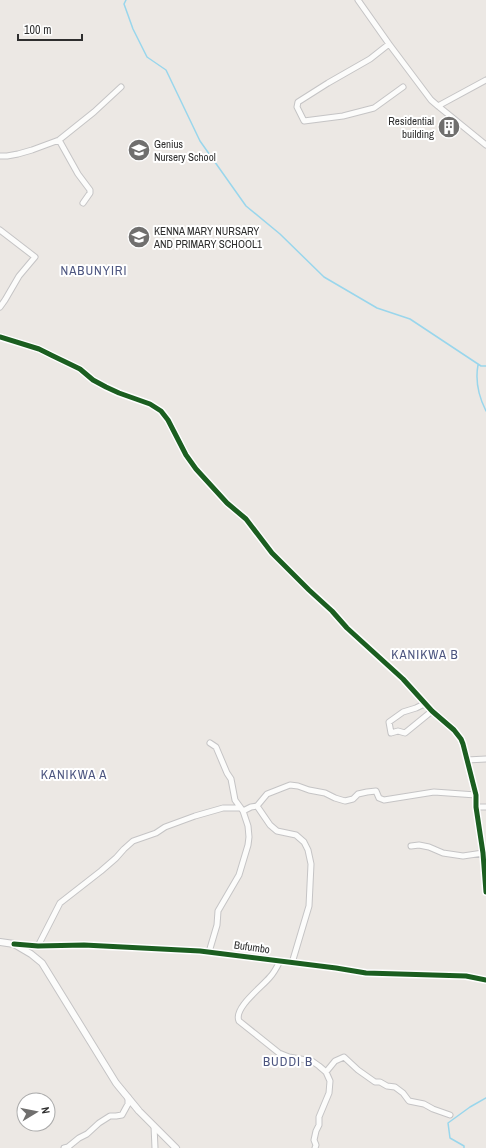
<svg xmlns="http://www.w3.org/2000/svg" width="486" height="1148" viewBox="0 0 486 1148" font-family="'Archivo Narrow',sans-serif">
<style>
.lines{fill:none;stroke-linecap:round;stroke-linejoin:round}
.stream{stroke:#99d6ec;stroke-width:1.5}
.minor-casing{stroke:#c5c4c5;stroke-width:7}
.tertiary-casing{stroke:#c5c4c5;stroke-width:8}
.minor{stroke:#fcfcfb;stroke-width:5}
.tertiary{stroke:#fcfcfb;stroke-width:6}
.cycleway-casing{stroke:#fff;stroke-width:8}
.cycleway{stroke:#1b5e20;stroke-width:5}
.labels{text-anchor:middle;stroke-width:4;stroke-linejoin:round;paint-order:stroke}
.poi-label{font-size:11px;fill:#2e2e2e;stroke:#fff;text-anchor:start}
.street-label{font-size:11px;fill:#2e2e2e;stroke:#fff}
.quarter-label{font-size:13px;letter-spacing:1px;fill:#4d5680;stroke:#fff}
</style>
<rect width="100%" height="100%" fill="#ece8e4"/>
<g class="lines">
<!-- stream -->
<path class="stream" d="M126,0L124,4L133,29L147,57L166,70L200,141L246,206L280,234L324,277L377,308L410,319L481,366H486
M478,365C475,381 479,397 486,411
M464,1148V1146L450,1138L448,1123L470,1107L486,1098"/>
<!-- minor casing -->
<g class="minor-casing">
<path id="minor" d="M358,0L389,44L431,100L438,106L486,145
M389,44L370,59L328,83L298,102L297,107L304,121L343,116L374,108L403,87
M438,106L486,80
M59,140L78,174L90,190V193L83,203
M0,156H7L18,154L32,150L59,140L94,112L121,87
M0,230L35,257L19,276L5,300L0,307
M0,337L39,349L51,355L80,369L93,380L106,387L119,393L150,404L161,411L168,420L186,455L196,469L227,503L246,519L272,553L309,590L332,611L347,628L403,679L432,711L454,730L461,739L463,744L476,795V807L483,853L486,892
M427,705H422L416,708L403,712L389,722L391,733L398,731L405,733L432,711
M210,743L216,747L227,773L231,779L235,800L243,811L251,807L257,806L270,825L277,831L296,835L304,842L308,850L311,864L309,906L292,963
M467,760L486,759
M257,806L267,794L290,785L298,786L309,790L325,793L335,798L345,801L353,799L358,794L367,792L376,791L379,798L384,800L434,792L476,795
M476,807H486
M411,846L419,845L429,847L443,853L463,856L483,853
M15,944L38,946L84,945L200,951L336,968L366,973L466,976L486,980
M38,946L60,903L101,871L116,858L124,849L133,841L156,833L165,827L195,816L223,808H240
M209,952L217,925L218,911L239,875L248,845L249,837L248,826L243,811
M280,961C277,967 274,973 270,977C263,986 233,1008 239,1021L279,1053L289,1057L312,1061L319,1066L326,1072L330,1081L329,1093L319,1117V1125L316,1131L314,1140L316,1145L315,1148
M326,1072L335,1061L344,1057L358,1070L375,1082H380L387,1086L395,1087L403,1093L409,1101L424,1104L433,1109L450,1115
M154,1126L155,1148
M64,1148L68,1147L79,1138L87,1134L99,1123L110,1116H116L122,1115L128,1104V1097"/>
</g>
<!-- tertiary casing -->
<g class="tertiary-casing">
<path id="tertiary" d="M0,942L14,944L31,954L42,963L116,1083L139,1111L176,1148"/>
</g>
<!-- minor -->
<use href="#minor" class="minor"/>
<!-- tertiary -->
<use href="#tertiary" class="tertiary"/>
<!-- cycleway casing -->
<g class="cycleway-casing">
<path id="cycleway" d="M0,337L39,349L51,355L80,369L93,380L106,387L119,393L150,404L161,411L168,420L186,455L196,469L227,503L246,519L272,553L309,590L332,611L347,628L403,679L432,711L454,730L461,739L463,744L476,795V807L483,853L486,892
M14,944L38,946L84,945L200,951L336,968L366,973L466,976L486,980"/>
</g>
<!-- cycleway -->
<use href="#cycleway" class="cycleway"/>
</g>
<!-- icons -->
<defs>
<g id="building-disc" transform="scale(1.15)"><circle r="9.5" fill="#706f6e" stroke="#fff"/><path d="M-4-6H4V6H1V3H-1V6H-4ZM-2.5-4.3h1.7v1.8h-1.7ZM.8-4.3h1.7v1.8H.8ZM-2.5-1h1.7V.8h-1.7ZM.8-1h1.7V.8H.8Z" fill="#fff"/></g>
<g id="school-disc" transform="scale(1.15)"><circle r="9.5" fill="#706f6e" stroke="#fff"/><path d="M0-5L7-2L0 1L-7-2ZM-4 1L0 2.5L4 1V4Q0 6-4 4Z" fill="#fff"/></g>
</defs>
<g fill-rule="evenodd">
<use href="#building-disc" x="449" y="127"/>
<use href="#school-disc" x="139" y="150"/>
<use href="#school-disc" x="139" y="237"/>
</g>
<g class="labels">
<!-- poi labels -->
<g class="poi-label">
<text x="434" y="125" text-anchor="end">Residential<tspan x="434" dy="13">building</tspan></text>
<text x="154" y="148">Genius<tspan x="154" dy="13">Nursery School</tspan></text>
<text x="154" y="235">KENNA MARY NURSARY<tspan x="154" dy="13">AND PRIMARY SCHOOL1</tspan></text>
</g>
<!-- street labels -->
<g class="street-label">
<text transform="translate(252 947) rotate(8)" y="4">Bufumbo</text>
</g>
<!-- quarter labels -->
<g class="quarter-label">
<text x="94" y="275">NABUNYIRI</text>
<text x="425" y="659">KANIKWA B</text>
<text x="74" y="779">KANIKWA A</text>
<text x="288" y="1066">BUDDI B</text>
</g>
</g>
<!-- north arrow -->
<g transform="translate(36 1112) rotate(80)"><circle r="19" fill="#ffffff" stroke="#ababab"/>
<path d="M0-3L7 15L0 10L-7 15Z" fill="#706f6e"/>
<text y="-6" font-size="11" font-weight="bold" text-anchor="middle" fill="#2e2e2e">N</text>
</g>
<!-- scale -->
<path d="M18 34v6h64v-6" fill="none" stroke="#2e2e2e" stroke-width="2"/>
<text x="24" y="34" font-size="12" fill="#2e2e2e" stroke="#ffffff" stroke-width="3" paint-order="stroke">100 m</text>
</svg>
